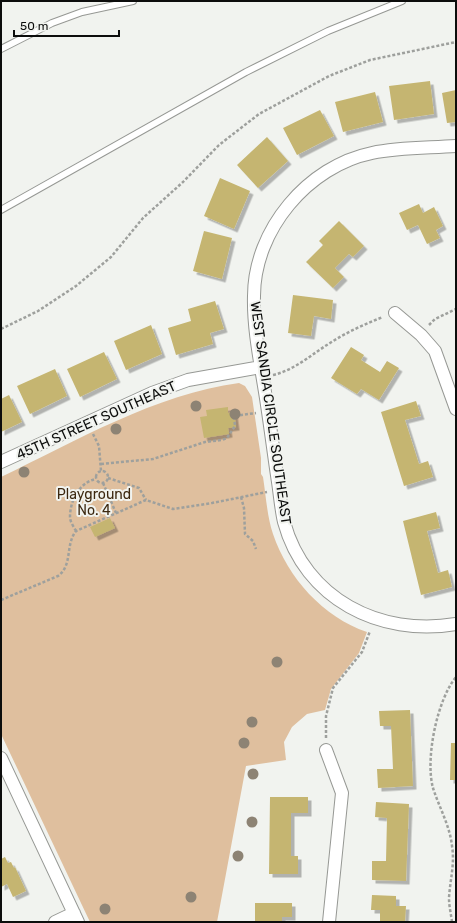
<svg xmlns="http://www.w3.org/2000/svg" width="457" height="923" viewBox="0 0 457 923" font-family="Rubik,sans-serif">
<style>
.green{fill:#dfbf9e}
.building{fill:#c5b571;filter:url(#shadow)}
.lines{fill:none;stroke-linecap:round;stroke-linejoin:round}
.service-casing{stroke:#969894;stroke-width:8}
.minor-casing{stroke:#969894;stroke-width:14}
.path{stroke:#9ea09d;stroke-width:2.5;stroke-dasharray:3 2;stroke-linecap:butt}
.service{stroke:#fff;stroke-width:6}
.minor{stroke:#fff;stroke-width:12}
.tree{fill:#8d8374}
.labels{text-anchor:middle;stroke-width:4;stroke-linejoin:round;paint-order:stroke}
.street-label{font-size:14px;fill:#0c0d0c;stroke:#f1f3ef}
.park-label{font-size:14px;fill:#3c2810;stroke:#f1f3ef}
</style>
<defs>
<filter id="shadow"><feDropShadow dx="3.5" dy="3.5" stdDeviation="0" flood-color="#0004"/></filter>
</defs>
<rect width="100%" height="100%" fill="#f1f3ef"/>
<!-- green -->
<path class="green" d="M239,383L245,386L252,397L261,458V474L263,477C266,496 267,516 273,534C288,578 323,617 367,632L359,653L331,689L325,710L307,714L292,727L284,742L286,760L246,766L217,922H90L1,734V477C76,441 156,394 239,383Z"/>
<!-- building -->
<path class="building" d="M430,81L434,114L394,120L389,86Z
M456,90V122L447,123L442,93Z
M375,92L383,122L343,132L335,102Z
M320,110L334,136L297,155L283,128Z
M267,137L288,161L258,188L237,165Z
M220,178L250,191L234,229L204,216Z
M419,204L423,213L434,207L443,226L436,230L440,238L427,244L418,225L407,230L399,213Z
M339,221L364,246L353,257L349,254L335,268L344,277L333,288L306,262L323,245L319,241Z
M204,231L232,238L222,279L193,271Z
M293,295L333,300L331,319L314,316L311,336L288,333Z
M215,301L224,329L210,333L213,344L176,355L168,328L191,321L188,309Z
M151,325L162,354L126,370L114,341Z
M351,347L364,355L361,360L380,372L387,361L399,368L379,400L361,389L357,394L331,378Z
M104,352L117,379L80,397L67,369Z
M55,369L67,396L30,414L17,386Z
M9,395L22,422L1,432V399Z
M416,401L421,416L405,420L419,464L428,461L433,477L404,486L381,412Z
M228,407V413L234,412L236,427L228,428L229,434L204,438L200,417L207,416L206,410Z
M436,512L440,528L427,531L438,573L448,570L452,587L421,595L403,521Z
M110,518L115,528L95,537L90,527Z
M410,710L413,786L378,788L377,769H393L391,726H380L379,711Z
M451,743H456V780H450Z
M270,797H308V813H291V856H298V874H269Z
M376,802L409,804L406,881L372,880V861H386L387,818L375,817Z
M5,857L8,863L11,862L14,868L15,867L26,891L13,897L7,884L1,887V859Z
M372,895L396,896V906H406L405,922H380V910H371Z
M255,903H292V917H282V922H255Z"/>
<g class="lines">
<!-- service casing -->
<g class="service-casing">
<path id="service" d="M1,49L52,23L82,12L133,1
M1,210L246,72L328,31L402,1"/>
</g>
<!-- minor casing -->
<g class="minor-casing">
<path id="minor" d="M456,146C428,148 399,147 372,153C308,166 254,230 254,296C253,332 262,370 267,405C271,431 274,456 278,482C280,495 281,509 284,522C305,599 380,637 456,624
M395,313L421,335L435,351L456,409
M1,462L152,393L188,380L261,367
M326,750L342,793L329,922
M1,758L78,922
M55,922L74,913"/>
</g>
<!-- path -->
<path class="path" d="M429,325L435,319L456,309
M1,329L38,311L76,286L111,257L143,218L183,182L219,145L259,114L329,76L370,60L456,42
M273,375C295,370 312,354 330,343C347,332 365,324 383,317
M93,434L99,446L101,471
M101,464L153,459L205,442L222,440L227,438L235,426L234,416L256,413
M96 477a6 6 0 1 1 12 0a6 6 0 1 1-12 0Z
M108,478L139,488L146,500
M103,483L116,513
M241,497L244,508L245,534L253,541L256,549
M76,531C74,527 70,522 70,517C70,500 80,482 96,479
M1,600L58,576C73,565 65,545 76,531L146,500L173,509L212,503L267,492
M326,738V716L333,688L362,652L370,631
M452,922C451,914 449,906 449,898C450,880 455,864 452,846C450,826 439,807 433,788C425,759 437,700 456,677"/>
<!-- service -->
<use href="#service" class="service"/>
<!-- minor -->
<use href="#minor" class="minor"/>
</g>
<!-- trees -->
<g class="tree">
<circle cx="196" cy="406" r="5.5"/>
<circle cx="235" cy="414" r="5.5"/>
<circle cx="116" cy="429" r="5.5"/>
<circle cx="24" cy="472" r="5.5"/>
<circle cx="277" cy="662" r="5.5"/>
<circle cx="252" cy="722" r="5.5"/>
<circle cx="244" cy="743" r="5.5"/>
<circle cx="253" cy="774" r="5.5"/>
<circle cx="252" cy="822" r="5.5"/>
<circle cx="238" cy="856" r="5.5"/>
<circle cx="191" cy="897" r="5.5"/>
<circle cx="105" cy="909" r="5.5"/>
</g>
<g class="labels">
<!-- street labels -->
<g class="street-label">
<text transform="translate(271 413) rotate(82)" y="5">WEST SANDIA CIRCLE SOUTHEAST</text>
<text transform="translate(96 420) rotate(-24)" y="5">45TH STREET SOUTHEAST</text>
</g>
<!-- park labels -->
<g class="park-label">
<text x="94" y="499">Playground<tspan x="94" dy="16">No. 4</tspan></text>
</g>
</g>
<!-- border -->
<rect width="457" height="923" fill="none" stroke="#0c0d0c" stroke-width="4"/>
<!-- scale -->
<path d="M14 30v6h105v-6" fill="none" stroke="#0c0d0c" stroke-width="2"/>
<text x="20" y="30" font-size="12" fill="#0c0d0c" stroke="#f1f3ef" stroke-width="3" paint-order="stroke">50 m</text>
</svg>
